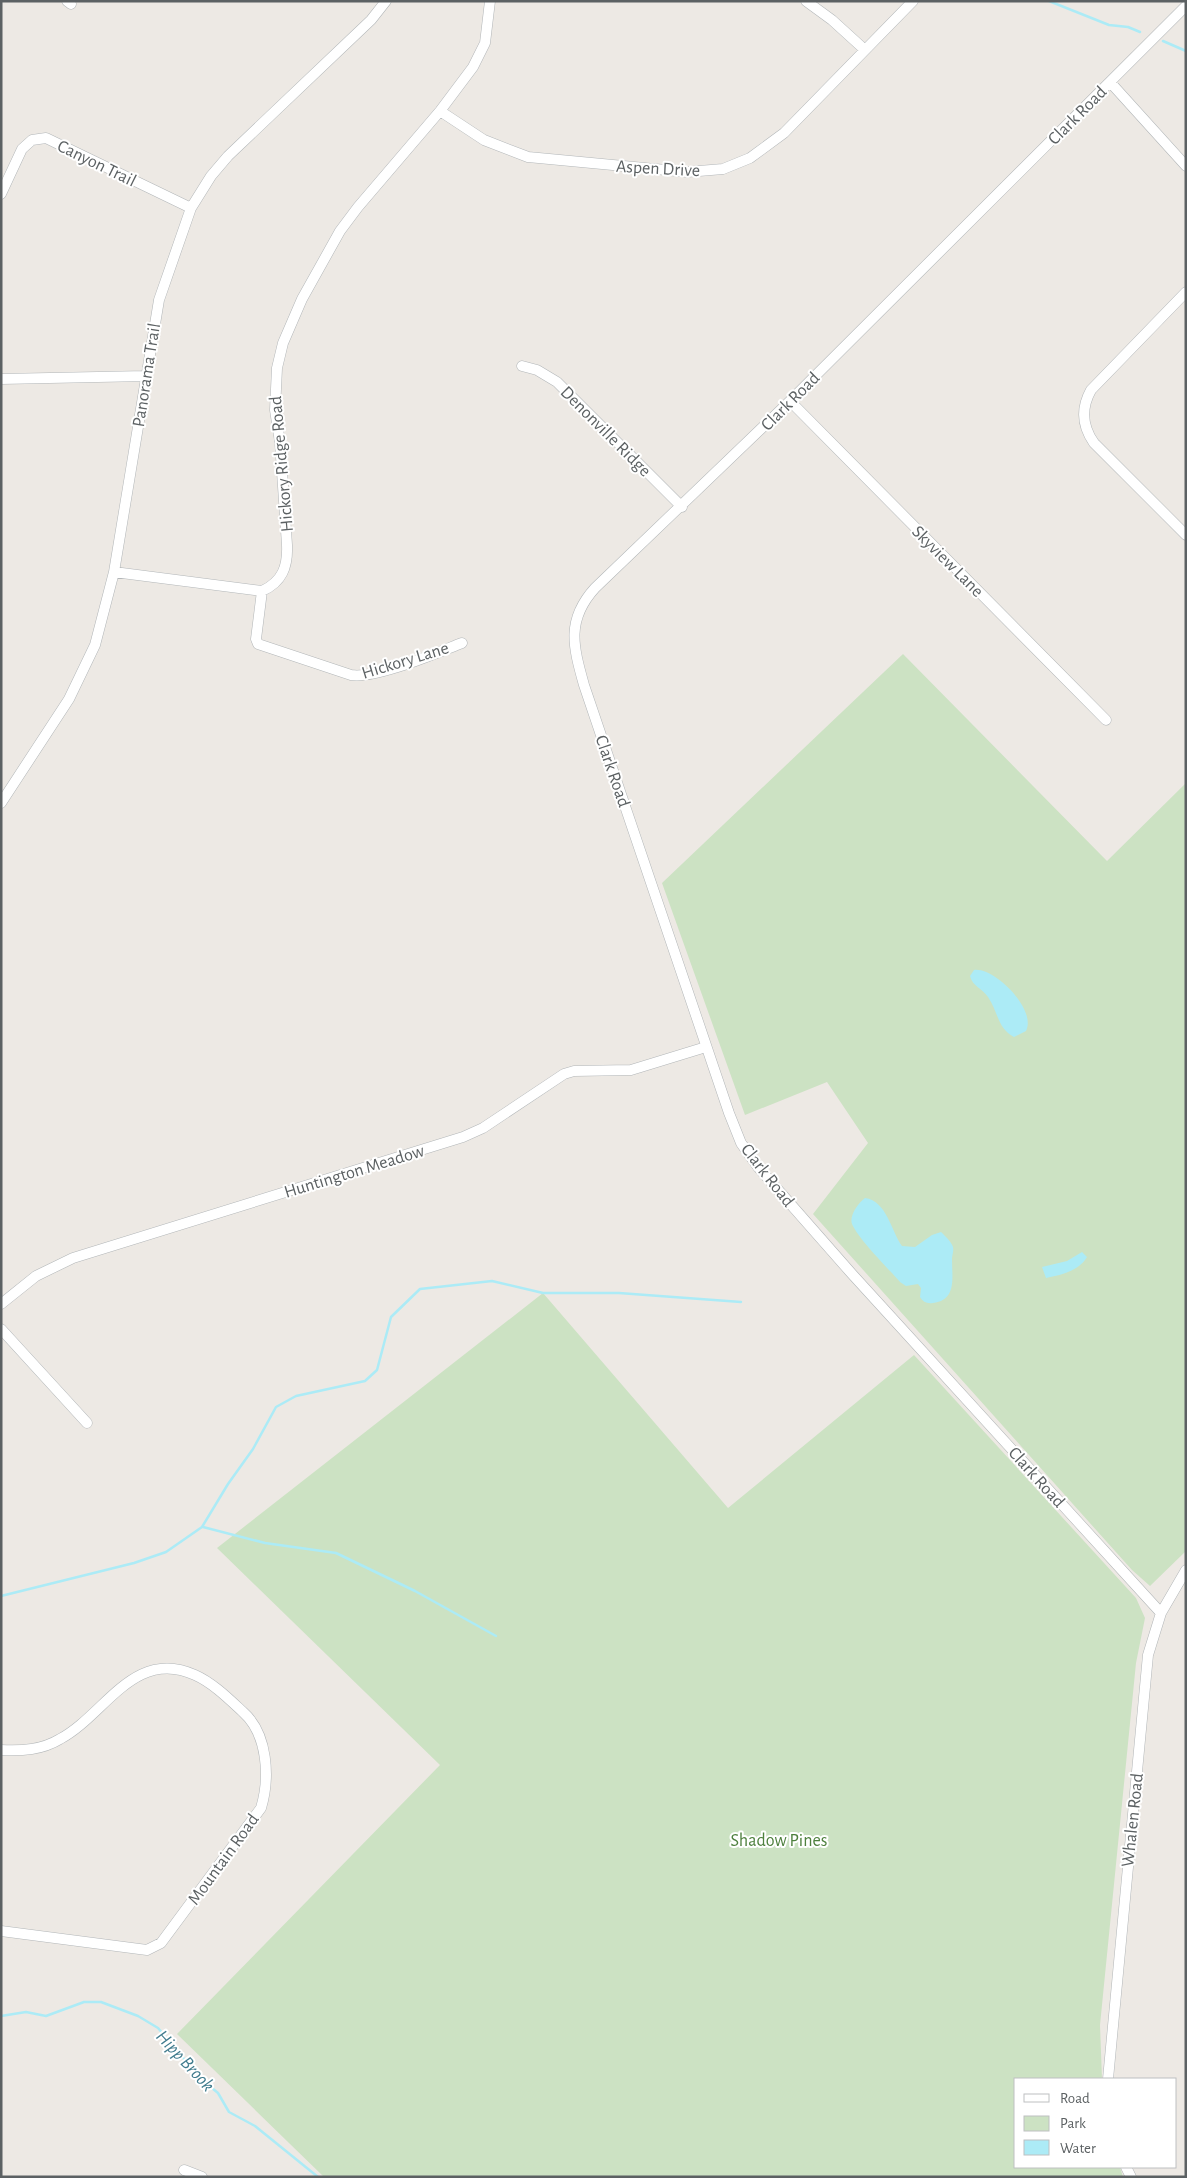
<svg xmlns="http://www.w3.org/2000/svg" width="1187" height="2178" viewBox="0 0 1187 2178" font-family="'Alegreya Sans',sans-serif">
<style>
.green{fill:#cce2c3}
.water{fill:#acebf6}
.lines{fill:none;stroke-linecap:round;stroke-linejoin:round}
.stream{stroke:#acebf6;stroke-width:2.5}
.minor-casing{stroke:#b2b6b8;stroke-width:11}
.minor{stroke:#fff;stroke-width:10}
.labels{text-anchor:middle;stroke-width:4;stroke-linejoin:round;paint-order:stroke}
.street-label{font-size:18px;fill:#5c6163;stroke:#fff}
.park-label{font-size:18px;fill:#4e803e;stroke:#fff}
.water-label{font-size:19px;font-style:italic;fill:#417c8e;stroke:#fff}
</style>
<rect width="100%" height="100%" fill="#ede9e4"/>
<!-- green -->
<path class="green" d="M903,654L1107,861L1186,783V1551L1150,1586L1132,1570L813,1214L868,1143L827,1082L745,1115L662,883Z
M543,1293L728,1508L914,1355L1136,1598L1145,1618L1136,1663L1100,2025L1102,2079H1016V2167H1120L1123,2177H324L177,2034L440,1765L217,1548Z"/>
<!-- water -->
<path class="water" d="M974,970C994,967 1037,1009 1026,1031L1014,1037C997,1028 998,1011 988,997C982,988 973,987 970,976Z
M865,1198C887,1201 891,1231 902,1246L915,1247L932,1235L941,1232C945,1236 951,1241 953,1247C954,1251 952,1255 952,1259C952,1278 957,1300 933,1303C927,1304 923,1302 920,1297L921,1288L918,1284L906,1286L900,1282C888,1268 859,1240 852,1224C849,1216 858,1203 865,1198Z
M1082,1252L1087,1257C1079,1271 1061,1275 1046,1278L1042,1267L1067,1261Z"/>
<g class="lines">
<!-- stream -->
<path class="stream" d="M1049,1L1109,25L1128,27L1140,32
M1163,41L1186,51
M203,1527L265,1543L336,1553L415,1591L496,1636
M1,1596L134,1563L166,1552L202,1527L228,1484L253,1449L276,1407L296,1396L365,1381L377,1370L391,1317L420,1289L492,1281L543,1293H619L741,1302
M1,2016L26,2012L46,2016L84,2002H101L138,2016L158,2028L201,2079L218,2093L229,2112L255,2126L318,2177"/>
<!-- minor casing -->
<g class="minor-casing">
<path id="minor" d="M67,1L71,4
M806,1L832,20L865,50
M1110,82L1186,166
M440,111L484,140L528,157L687,172L723,169L750,158L784,133L913,1
M1,194L22,149L32,140L46,138L191,208
M1186,292L1091,390C1081,408 1082,426 1094,443L1186,535
M522,366L537,370L557,382L682,507
M1,379L146,376
M790,401L1106,720
M114,572L262,591C282,582 288,567 287,545L280,442L275,410L277,368L283,343L302,299L340,231L358,207L440,111L473,67L485,43L490,1
M262,591L256,639L258,644L351,675C376,679 436,653 462,643
M1,803L69,699L95,645L114,572L159,300L191,208L211,176L228,156L371,20L386,1
M1,1304L36,1276L73,1258L463,1137L483,1128L564,1074L574,1071L631,1070L706,1047
M1,1329L87,1423
M1161,1613L852,1274L758,1167L741,1143L729,1113L584,685C573,646 566,620 595,588L790,401L1186,6
M1,1750C22,1751 42,1750 60,1739C105,1715 134,1647 195,1675C213,1683 229,1699 243,1712C268,1734 270,1778 261,1808L161,1943L147,1950L1,1931
M1108,2079L1148,1655L1161,1613L1186,1570
M1126,2167L1131,2177
M184,2170L202,2177"/>
</g>
<!-- minor -->
<use href="#minor" class="minor"/>
</g>
<g class="labels">
<!-- street labels -->
<g class="street-label">
<text transform="translate(1077 115) rotate(-45)" y="6">Clark Road</text>
<text transform="translate(97 163) rotate(26)" y="6">Canyon Trail</text>
<text transform="translate(658 168) rotate(3)" y="6">Aspen Drive</text>
<text transform="translate(146 375) rotate(-81)" y="6">Panorama Trail</text>
<text transform="translate(790 401) rotate(-45)" y="6">Clark Road</text>
<text transform="translate(606 431) rotate(45)" y="6">Denonville Ridge</text>
<text transform="translate(281 464) rotate(-95)" y="6">Hickory Ridge Road</text>
<text transform="translate(948 561) rotate(45)" y="6">Skyview Lane</text>
<text transform="translate(405 660) rotate(-17)" y="6">Hickory Lane</text>
<text transform="translate(613 771) rotate(71)" y="6">Clark Road</text>
<text transform="translate(354 1171) rotate(-17)" y="6">Huntington Meadow</text>
<text transform="translate(768 1175) rotate(52)" y="6">Clark Road</text>
<text transform="translate(1037 1477) rotate(48)" y="6">Clark Road</text>
<text transform="translate(1132 1820) rotate(-84)" y="6">Whalen Road</text>
<text transform="translate(223 1859) rotate(-54)" y="6">Mountain Road</text>
</g>
<!-- park labels -->
<g class="park-label">
<text x="779" y="1846">Shadow Pines</text>
</g>
<!-- water labels -->
<g class="water-label">
<text transform="translate(186 2060) rotate(47)" y="7">Hipp Brook</text>
</g>
</g>
<!-- border -->
<rect width="1187" height="2178" fill="none" stroke="#5c6163" stroke-width="5"/>
<!-- legend -->
<rect x="1014" y="2078" width="162" height="90" fill="#ffffff" stroke="#bec0c1"/>
<rect x="1024" y="2094" width="25" height="8" fill="#ffffff" stroke="#bec0c1"/>
<text x="1060" y="2103" font-size="15" fill="#5c6163">Road</text>
<rect x="1024" y="2116" width="25" height="15" fill="#cce2c3" stroke="#bec0c1"/>
<text x="1060" y="2128" font-size="15" fill="#5c6163">Park</text>
<rect x="1024" y="2140" width="25" height="15" fill="#acebf6" stroke="#bec0c1"/>
<text x="1060" y="2153" font-size="15" fill="#5c6163">Water</text>
</svg>
